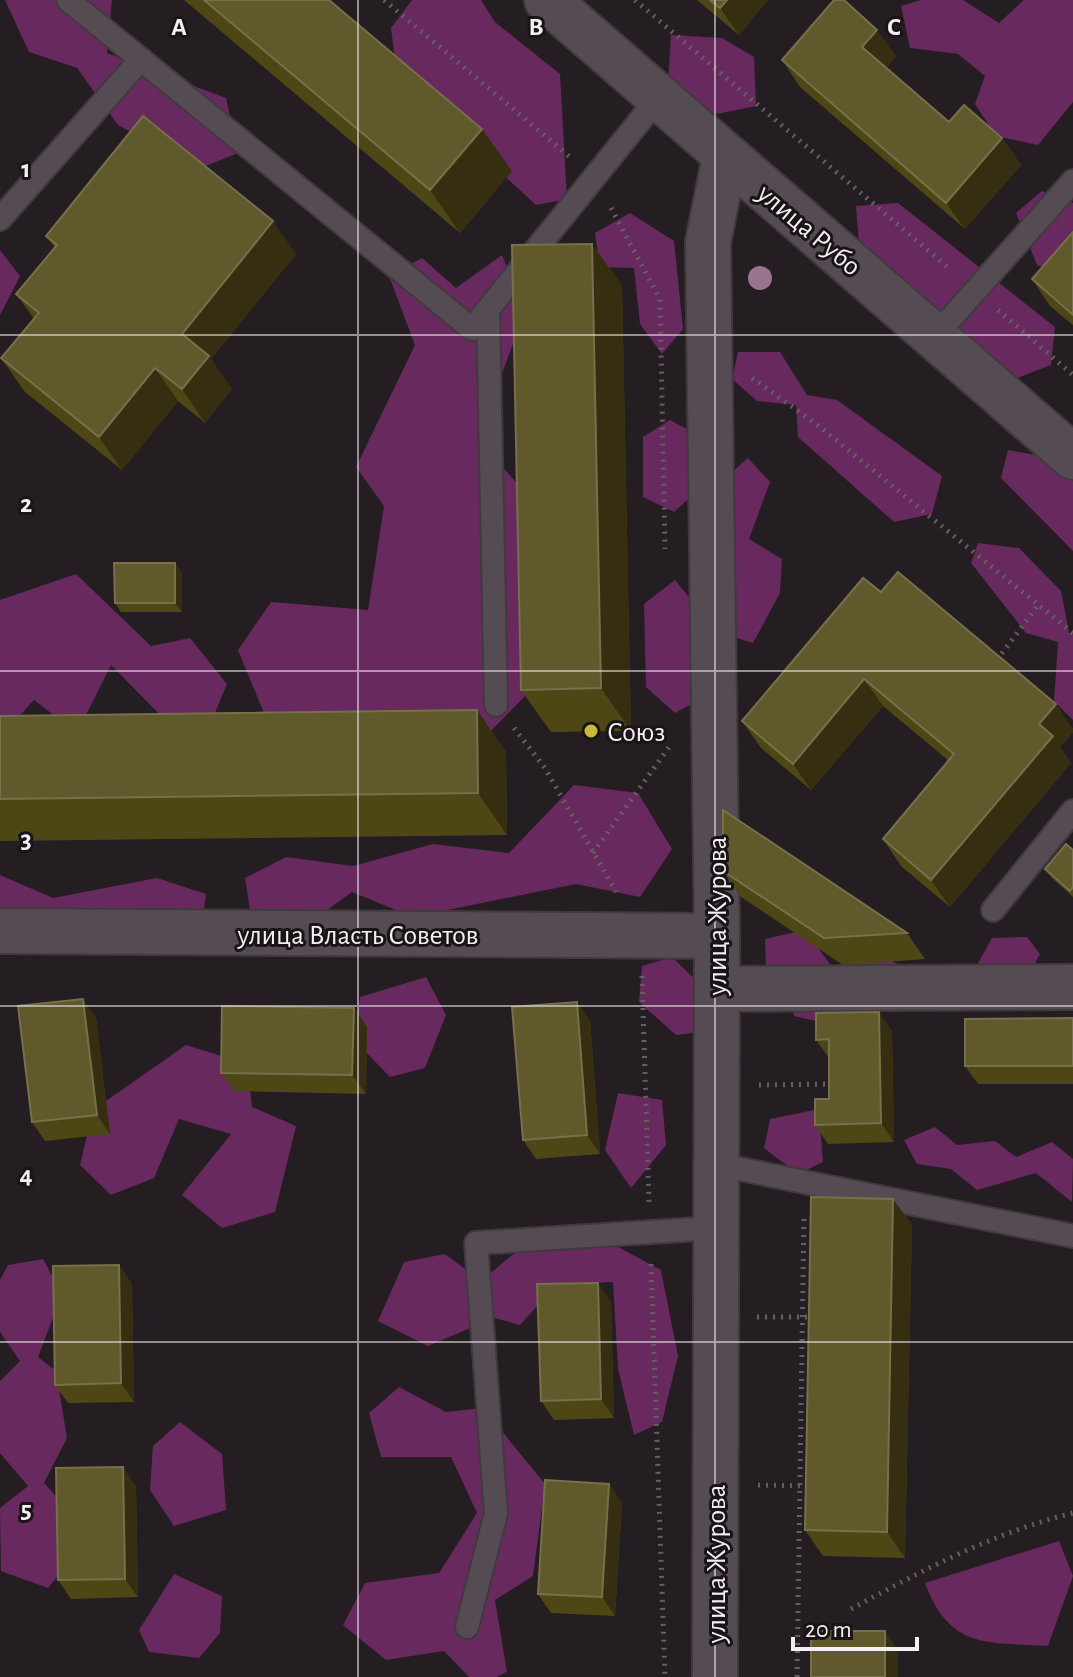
<svg xmlns="http://www.w3.org/2000/svg" width="1073" height="1677" viewBox="0 0 1073 1677" font-family="'Alegreya Sans',sans-serif">
<style>
.forest{fill:#68295e}
.lines{fill:none;stroke-linecap:round;stroke-linejoin:round}
.lane-casing{stroke:#403a3f;stroke-width:26}
.street-casing{stroke:#403a3f;stroke-width:48}
.path{stroke:#655e63;stroke-width:5;stroke-dasharray:2 6;stroke-linecap:butt}
.lane{stroke:#544c52;stroke-width:22}
.street{stroke:#544c52;stroke-width:44}
.tree{fill:#98758f}
.wall{fill:#4d4715}
.shaded-wall{fill:#352e10}
.building{fill:#5f592c;stroke:#76704b;stroke-width:2}
.grid{fill:none;stroke:#f3eff2;stroke-width:2;stroke-opacity:0.55}
.poi-dot{fill:#ccb938;stroke:#1a1419;stroke-width:3}
.labels{text-anchor:middle;stroke-width:6;stroke-linejoin:round;paint-order:stroke}
.street-label{font-size:28px;fill:#f3eff2;stroke:#1a1419}
.poi-label{font-size:28px;fill:#f3eff2;stroke:#1a1419;text-anchor:start}
.grid-label{font-size:26px;text-anchor:middle;font-weight:bold;fill:#f3eff2;stroke:#1a1419;stroke-width:6;stroke-linejoin:round;paint-order:stroke}
</style>
<rect width="100%" height="100%" fill="#241d22"/>
<!-- forest -->
<path class="forest" d="M5,0H112L107,53L226,98L238,153L198,169L118,125L77,68L29,52Z
M412,0H481L495,22L560,74L567,199L536,205L397,77L391,28Z
M921,0H963L999,23L1024,0H1073V102L1038,145L996,136L975,104L985,76L958,54L910,48L901,6Z
M671,35L722,38L754,57L756,106L712,115L668,82Z
M1042,191L1073,203V268L1066,276L1037,265L1016,213Z
M898,203L1055,327L1051,365L1012,380L859,244L856,206Z
M630,213L674,241L683,329L662,354L640,324L634,268L600,267L595,233Z
M0,250L20,276L0,315Z
M502,255L525,311L478,439L527,495L530,691L486,736L273,735L238,650L271,602L368,610L384,506L356,467L415,345L389,276L422,258L456,288Z
M738,352H780L807,395L837,400L942,476L932,514L894,522L798,437L796,405L757,401L732,379Z
M670,420L700,436L699,489L674,512L643,497V437Z
M1008,450L1048,457L1073,478V551L1001,478Z
M748,458L770,482L749,539L782,559L780,593L753,643L724,634L722,481Z
M978,543L1019,548L1061,591L1069,633H1073V720L1054,701L1058,642L1026,633L971,563Z
M76,574L151,646L190,638L227,684L209,727L173,728L111,665L77,733L34,700L0,737V600Z
M675,580L701,612L703,698L675,713L646,687L644,604Z
M574,785L638,793L672,849L640,897L576,884L413,917L352,892L313,920L251,917L245,878L286,857L353,866L433,844L509,853Z
M0,875L53,898L157,878L206,894L202,924L0,943Z
M805,930L832,967L874,952L915,973L903,1003L838,1026L794,1016L789,982L766,970L765,939Z
M1027,937L1040,954L1027,978L976,967L992,938Z
M672,957L707,991L700,1032L676,1035L639,1002L642,966Z
M426,977L446,1015L425,1068L390,1077L354,1040L360,997Z
M186,1045L247,1064L252,1107L296,1126L275,1212L222,1228L182,1195L231,1134L179,1119L154,1178L111,1195L80,1165L93,1110Z
M618,1093L662,1100L666,1145L631,1188L605,1150Z
M819,1109L823,1162L798,1174L764,1148L770,1119Z
M935,1127L957,1145L995,1141L1016,1157L1052,1142L1073,1159L1072,1202L1036,1173L977,1190L951,1169L917,1164L904,1140Z
M529,1241H607L661,1270L678,1356L662,1422L634,1435L618,1369L613,1282L556,1285L520,1325L494,1318L428,1346L378,1321L404,1262L445,1254L481,1281Z
M43,1259L62,1294L38,1357L56,1371L67,1438L44,1483L67,1508L64,1568L48,1588L1,1571L0,1508L28,1486L0,1453V1381L20,1361L0,1332V1280L8,1265Z
M399,1387L446,1412L483,1408L545,1484L533,1576L495,1600L507,1672L496,1677H469L444,1651L386,1660L343,1625L365,1583L439,1573L477,1513L451,1457H381L369,1413Z
M180,1422L222,1454L226,1510L174,1526L150,1490L153,1446Z
M1059,1541L1073,1576L1048,1646C987,1642 950,1650 925,1583Z
M174,1574L222,1596L220,1633L199,1658L149,1652L139,1630Z"/>
<g class="lines">
<!-- lane casing -->
<g class="lane-casing">
<path id="lane" d="M68,0L472,329L659,97
M0,219L141,59
M488,310L496,705
M935,336L1073,181
M993,910L1073,811
M715,1164L1073,1236
M467,1627L496,1513L476,1243L714,1228"/>
</g>
<!-- street casing -->
<g class="street-casing">
<path id="street" d="M547,0L1073,457
M0,931L717,936
M717,989L1073,987
M715,1677L717,936L708,242L725,157"/>
</g>
<!-- path -->
<path class="path" d="M384,0L570,157
M635,0L951,270
M611,208L660,299L665,549
M998,310L1073,375
M752,378L815,423L1073,633
M997,660L1038,605
M514,728L545,768L616,892
M593,853L669,747
M642,976L649,1202
M759,1085L833,1084
M651,1264L665,1677
M757,1317H815
M758,1485L812,1486
M851,1609C921,1571 995,1532 1073,1513
M797,1677L804,1214"/>
<!-- lane -->
<use href="#lane" class="lane"/>
<!-- street -->
<use href="#street" class="street"/>
</g>
<!-- trees -->
<circle class="tree" cx="760" cy="278" r="12"/>
<!-- wall -->
<path class="wall" d="M184,0H329L512,171L460,233Z
M697,0H768L739,35Z
M896,56L886,68L949,122L1002,138L1021,165L965,229L800,87L782,60Z
M1073,232V325L1050,306L1032,279Z
M46,236L296,254L211,359L232,389L205,423L178,401L122,470L25,392L1,358L34,319L16,294L55,248Z
M592,244L622,286L631,731L551,732L521,690Z
M182,572V612H121L115,603Z
M881,592L1073,729V732L1060,747L1071,763L950,907L901,866L883,839L949,761L883,706L811,790L761,748L742,721Z
M477,710L506,752L507,835L0,841V716Z
M1073,850V897L1052,878L1045,869Z
M723,871L907,933L925,959L843,965L741,897Z
M354,1008L367,1027L366,1094L234,1091L221,1073Z
M96,1018L110,1134L45,1141L32,1122Z
M1073,1018V1084H978L965,1066Z
M590,1020L600,1154L536,1159L523,1140Z
M892,1030L894,1142L828,1144L815,1125L829,1099V1058L816,1040Z
M893,1199L912,1225L905,1558L823,1556L805,1530Z
M119,1265L132,1284L134,1402L68,1403L55,1385Z
M611,1301L614,1418L554,1420L541,1401Z
M609,1484L622,1503L615,1616L551,1613L538,1594Z
M136,1486L138,1597L71,1599L58,1580Z"/>
<!-- shaded-wall -->
<path class="shaded-wall" d="M727,0H768L739,35L720,8Z
M877,30L896,56L880,74L862,47Z
M482,129L512,171L460,233L430,190Z
M1002,138L1021,165L965,229L946,203Z
M273,221L296,254L211,359L232,389L205,423L182,389V334Z
M592,244L622,286L631,731L601,688Z
M155,368L178,401L122,470L99,437Z
M175,563L182,572V612L175,603Z
M864,679L883,706L811,790L793,764Z
M1056,704L1073,729V732L1060,747L1071,763L950,907L931,880L1039,724Z
M477,710L506,752L507,835L478,793Z
M83,999L96,1018L110,1134L97,1115Z
M577,1002L590,1020L600,1154L587,1135Z
M354,1008L367,1027L366,1094L352,1075Z
M879,1012L892,1030L894,1142L881,1123Z
M893,1199L912,1225L905,1558L887,1532Z
M119,1265L132,1284L134,1402L121,1383Z
M598,1283L611,1301L614,1418L601,1399Z
M123,1467L136,1486L138,1597L125,1579Z
M609,1484L622,1503L615,1616L602,1597Z
M885,1631L898,1650V1677H885Z"/>
<!-- building -->
<path class="building" d="M204,0H329L482,129L430,190Z
M710,0H727L720,8Z
M834,0H844L877,30L862,47L949,122L964,105L1002,138L946,203L782,60Z
M143,116L273,221L182,334L209,356L182,389L155,368L99,437L1,358L39,313L16,294L57,245L46,236Z
M1073,232V315L1032,279Z
M592,244L601,688L521,690L512,245Z
M114,563H175V603H115Z
M898,572L1056,704L1039,724L1053,736L931,880L883,839L954,754L864,679L793,764L742,721L863,578L881,592Z
M477,710L478,793L0,799V716Z
M723,810L907,933L824,938L723,871Z
M1066,844L1073,850V887L1070,891L1045,869Z
M83,999L97,1115L32,1122L18,1006Z
M577,1002L587,1135L523,1140L512,1007Z
M222,1006L354,1008L352,1075L221,1073Z
M879,1012L881,1123L815,1125V1099H829V1039L816,1040V1013Z
M1073,1018V1066H965V1019Z
M811,1197L893,1199L887,1532L805,1530Z
M119,1265L121,1383L55,1385L53,1266Z
M598,1283L601,1399L541,1401L537,1284Z
M123,1467L125,1579L58,1580L56,1468Z
M545,1480L609,1484L602,1597L538,1594Z
M811,1631H885V1677H811Z"/>
<!-- grid -->
<path class="grid" d="M358,0V1677M715,0V1677M0,335H1073M0,671H1073M0,1006H1073M0,1342H1073"/>
<!-- markers -->
<circle class="poi-dot" cx="591" cy="731" r="8"/>
<g class="labels">
<!-- street labels -->
<g class="street-label">
<text transform="translate(810 229) rotate(40)" y="10">улица Рубо</text>
<text transform="translate(716 916) rotate(-90)" y="10">улица Журова</text>
<text x="358" y="944">улица Власть Советов</text>
<text transform="translate(715 1564) rotate(-90)" y="10">улица Журова</text>
</g>
<!-- poi labels -->
<g class="poi-label">
<text x="607" y="741">Союз</text>
</g>
</g>
<g class="grid-label">
<text x="179" y="35">A</text>
<text x="536" y="35">B</text>
<text x="894" y="35">C</text>
<text x="26" y="177">1</text>
<text x="26" y="512">2</text>
<text x="26" y="848">3</text>
<text x="26" y="1183">4</text>
<text x="26" y="1518">5</text>
</g>
<!-- scale -->
<path d="M793 1637v12h124v-12" fill="none" stroke="#f3eff2" stroke-width="4"/>
<text x="805" y="1637" font-size="24" fill="#f3eff2" stroke="#1a1419" stroke-width="6" paint-order="stroke">20 m</text>
</svg>
